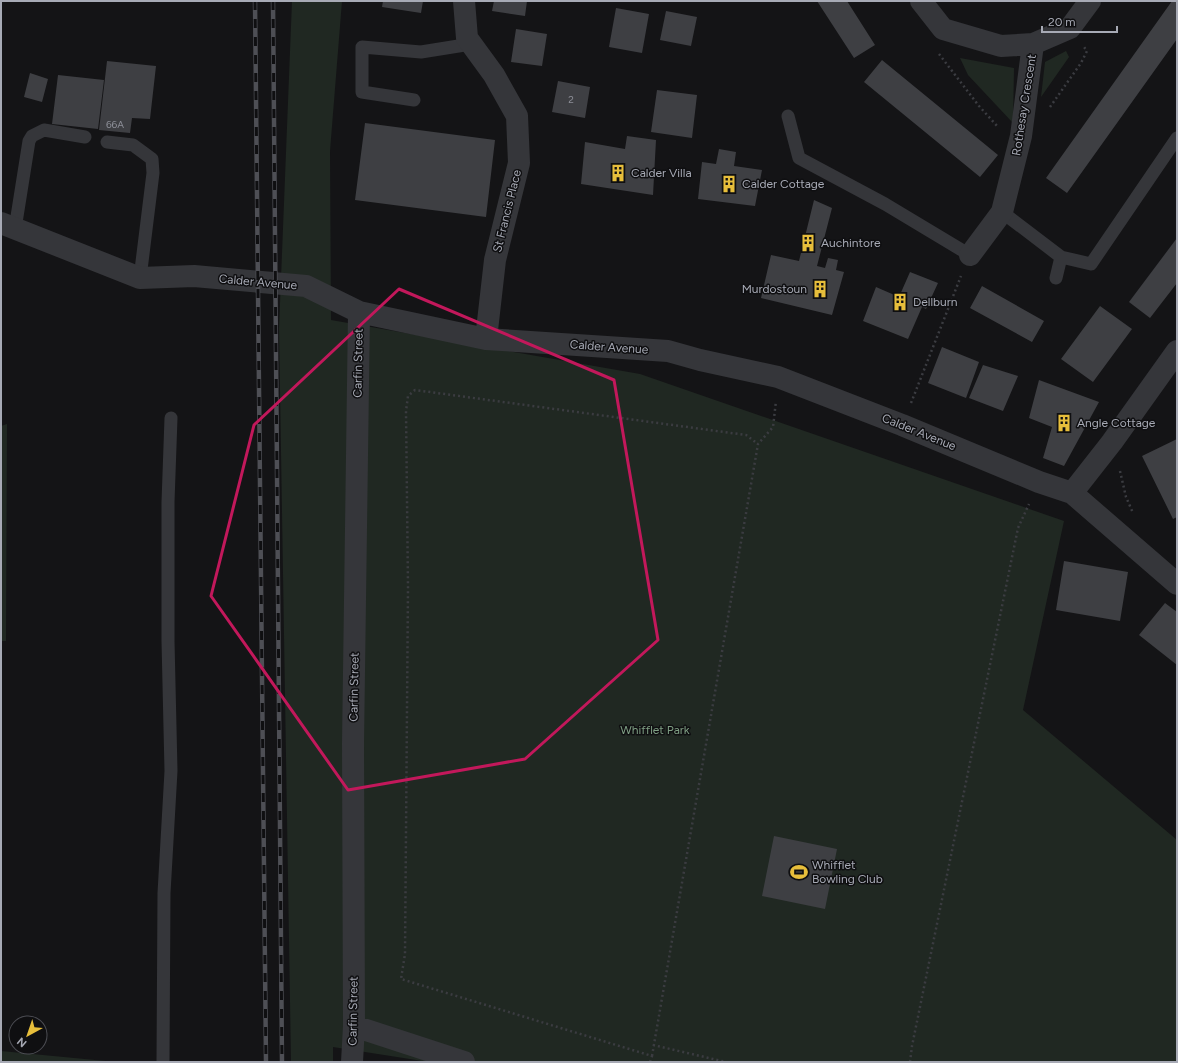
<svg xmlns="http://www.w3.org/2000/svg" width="1178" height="1063" viewBox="0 0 1178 1063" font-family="Figtree,sans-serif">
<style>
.green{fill:#202822}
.building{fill:#3e3f43}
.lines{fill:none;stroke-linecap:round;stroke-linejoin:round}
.path{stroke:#3b3c41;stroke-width:2.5;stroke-dasharray:2 3;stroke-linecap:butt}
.lane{stroke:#35363a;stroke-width:13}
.street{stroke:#35363a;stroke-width:22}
.rail-casing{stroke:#4e4f55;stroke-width:4.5}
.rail{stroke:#0f0f11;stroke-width:3;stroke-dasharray:9;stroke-linecap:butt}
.marked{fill:none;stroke:#c2185b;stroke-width:3;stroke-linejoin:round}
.labels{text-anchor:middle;stroke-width:3;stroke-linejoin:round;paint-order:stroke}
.number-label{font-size:10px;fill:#8d8f98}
.street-label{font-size:12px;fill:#a7aab5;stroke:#0f0f11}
.poi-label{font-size:12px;fill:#a7aab5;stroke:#0f0f11;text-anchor:start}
.park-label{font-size:12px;fill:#7f9f84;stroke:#0f0f11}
</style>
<rect width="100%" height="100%" fill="#141416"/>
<!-- green -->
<path class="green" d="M292,1H342L330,151L331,320L640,374L1064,521L1023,710L1177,840V1062H429L333,1047V1062H291L279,329Z
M1066,51L1069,57L1041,97L1045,62Z
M960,58L1014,68L1013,123L968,75Z
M7,424L6,641H1V426Z
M1,1051L116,1062H1Z"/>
<!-- building -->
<path class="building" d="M383,1H423L421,13L382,7Z
M494,1H527L525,16L492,11Z
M817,1H847L875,45L854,58Z
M1172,1H1177V39L1067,193L1046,178Z
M616,8L649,14L642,53L609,47Z
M666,11L697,17L691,46L660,40Z
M516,29L547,34L542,66L511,62Z
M882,60L998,155L980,177L864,82Z
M107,61L156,66L150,119L132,118L130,133L99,130Z
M30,73L48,79L42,102L24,97Z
M58,75L104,80L98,129L52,124Z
M558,81L590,87L585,118L552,112Z
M657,90L697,95L692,138L651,132Z
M365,123L495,140L486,217L355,200Z
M627,136L656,140L653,195L581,184L585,142L625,149Z
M719,149L736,152L734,166L762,170L755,206L698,199L702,162L716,164Z
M814,200L832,208L817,266L825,268L828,258L838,260L836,270L844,272L832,315L761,298L771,255L799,261Z
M1177,238V283L1150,318L1129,302Z
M910,272L938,283L926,309L922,307L908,339L863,321L876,287L899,297Z
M982,286L1044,321L1032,342L970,308Z
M1100,306L1132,329L1093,382L1061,359Z
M942,347L979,362L966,398L928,383Z
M983,365L1018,376L1003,411L969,398Z
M1039,380L1099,402L1064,466L1043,458L1052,427L1029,418Z
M1177,439V517L1173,519L1142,456Z
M1064,561L1128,572L1120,621L1056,610Z
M1165,603L1177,612V665L1139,635Z
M774,836L837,849L825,909L762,896Z"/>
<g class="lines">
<!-- path -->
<path class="path" d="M939,54L979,106L998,127
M1050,107L1081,63L1087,51L1084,47
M911,403L961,276
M1120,471L1126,497L1133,513
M653,1045L726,1062
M652,1056L758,444L773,427L776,401
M650,1062L652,1056L401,979L405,954L408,587L406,411L408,396L415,390L746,435L758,444
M910,1062L912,1046L1018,528L1029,504"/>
<!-- lane -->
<path class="lane" d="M414,100L362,92V47L421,52L471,44
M788,116L799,158L885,204L970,255
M107,142L133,145L152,159L153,173L140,278
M1002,212L1061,257L1056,278
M15,229L29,141L32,136L44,130L85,137
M1061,257L1091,264L1177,138
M163,1062L164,893L171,771L168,641V502L171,418"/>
<!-- street -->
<path class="street" d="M464,1L467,38L494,75L517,116L519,163L495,260L486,339
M921,1L943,29L1001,46L1033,44L1070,28L1090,1
M1,223L140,278L194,276L306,286L359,312L486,339L668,351L700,360L778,377L902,425L1039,482L1072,493L1177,584
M970,255L1002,212L1021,136L1033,44
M1072,493L1112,442L1177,351
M354,1026L464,1062
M352,1062L354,1026L353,744L359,312"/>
<!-- rail casing -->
<g class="rail-casing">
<path id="rail" d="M255,1L266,1062
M273,1L282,1062"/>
</g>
<!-- rail -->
<use href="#rail" class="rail"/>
</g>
<!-- marked area -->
<path class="marked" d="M399,289L614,380L658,640L525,759L348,790L211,596L254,425Z"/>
<!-- icons -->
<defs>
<g id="building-bare" transform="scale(1.38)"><path d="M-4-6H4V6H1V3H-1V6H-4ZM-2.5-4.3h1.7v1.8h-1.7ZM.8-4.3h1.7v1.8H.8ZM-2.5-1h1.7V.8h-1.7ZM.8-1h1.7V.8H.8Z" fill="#e7be3b" stroke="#0f0f11" stroke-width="2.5" paint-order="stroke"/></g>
<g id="stadium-bare" transform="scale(1.38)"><path d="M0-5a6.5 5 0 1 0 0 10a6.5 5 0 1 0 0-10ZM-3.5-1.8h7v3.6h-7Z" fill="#e7be3b" stroke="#0f0f11" stroke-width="2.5" paint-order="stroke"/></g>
</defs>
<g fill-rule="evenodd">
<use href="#building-bare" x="618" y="173"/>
<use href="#building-bare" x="729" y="184"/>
<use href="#building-bare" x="808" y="243"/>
<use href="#building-bare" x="820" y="289"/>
<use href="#building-bare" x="900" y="302"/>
<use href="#building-bare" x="1064" y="423"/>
<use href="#stadium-bare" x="799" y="872"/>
</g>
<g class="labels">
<!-- number labels -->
<g class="number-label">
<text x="571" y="103">2</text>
<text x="115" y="128">66A</text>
</g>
<!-- street labels -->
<g class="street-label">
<text transform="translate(1024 105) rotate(-81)" y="4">Rothesay Crescent</text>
<text transform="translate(507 211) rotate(-76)" y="4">St Francis Place</text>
<text transform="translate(258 282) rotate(5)" y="4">Calder Avenue</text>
<text transform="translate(609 347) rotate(4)" y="4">Calder Avenue</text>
<text transform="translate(358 363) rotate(-89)" y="4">Carfin Street</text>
<text transform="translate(919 432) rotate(22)" y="4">Calder Avenue</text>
<text transform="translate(354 687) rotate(-89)" y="4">Carfin Street</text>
<text transform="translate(353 1011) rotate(-89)" y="4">Carfin Street</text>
</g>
<!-- poi labels -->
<g class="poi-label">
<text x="631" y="177">Calder Villa</text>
<text x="742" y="188">Calder Cottage</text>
<text x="821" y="247">Auchintore</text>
<text x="807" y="293" text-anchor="end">Murdostoun</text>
<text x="913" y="306">Dellburn</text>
<text x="1077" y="427">Angle Cottage</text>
<text x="812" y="869">Whifflet<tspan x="812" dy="14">Bowling Club</tspan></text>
</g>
<!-- park labels -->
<g class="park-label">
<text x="655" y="734">Whifflet Park</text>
</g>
</g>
<!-- border -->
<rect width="1178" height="1063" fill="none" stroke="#a7aab5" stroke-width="4"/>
<!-- north arrow -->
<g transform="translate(28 1035) rotate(220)"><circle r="19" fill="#0f0f11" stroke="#4c4d53"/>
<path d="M0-3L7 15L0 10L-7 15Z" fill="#e7be3b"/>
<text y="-6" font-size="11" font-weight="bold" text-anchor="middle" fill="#a7aab5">N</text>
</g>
<!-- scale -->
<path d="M1042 26v6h75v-6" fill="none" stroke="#a7aab5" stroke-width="2"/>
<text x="1048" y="26" font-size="12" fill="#a7aab5" stroke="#0f0f11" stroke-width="3" paint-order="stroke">20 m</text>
</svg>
